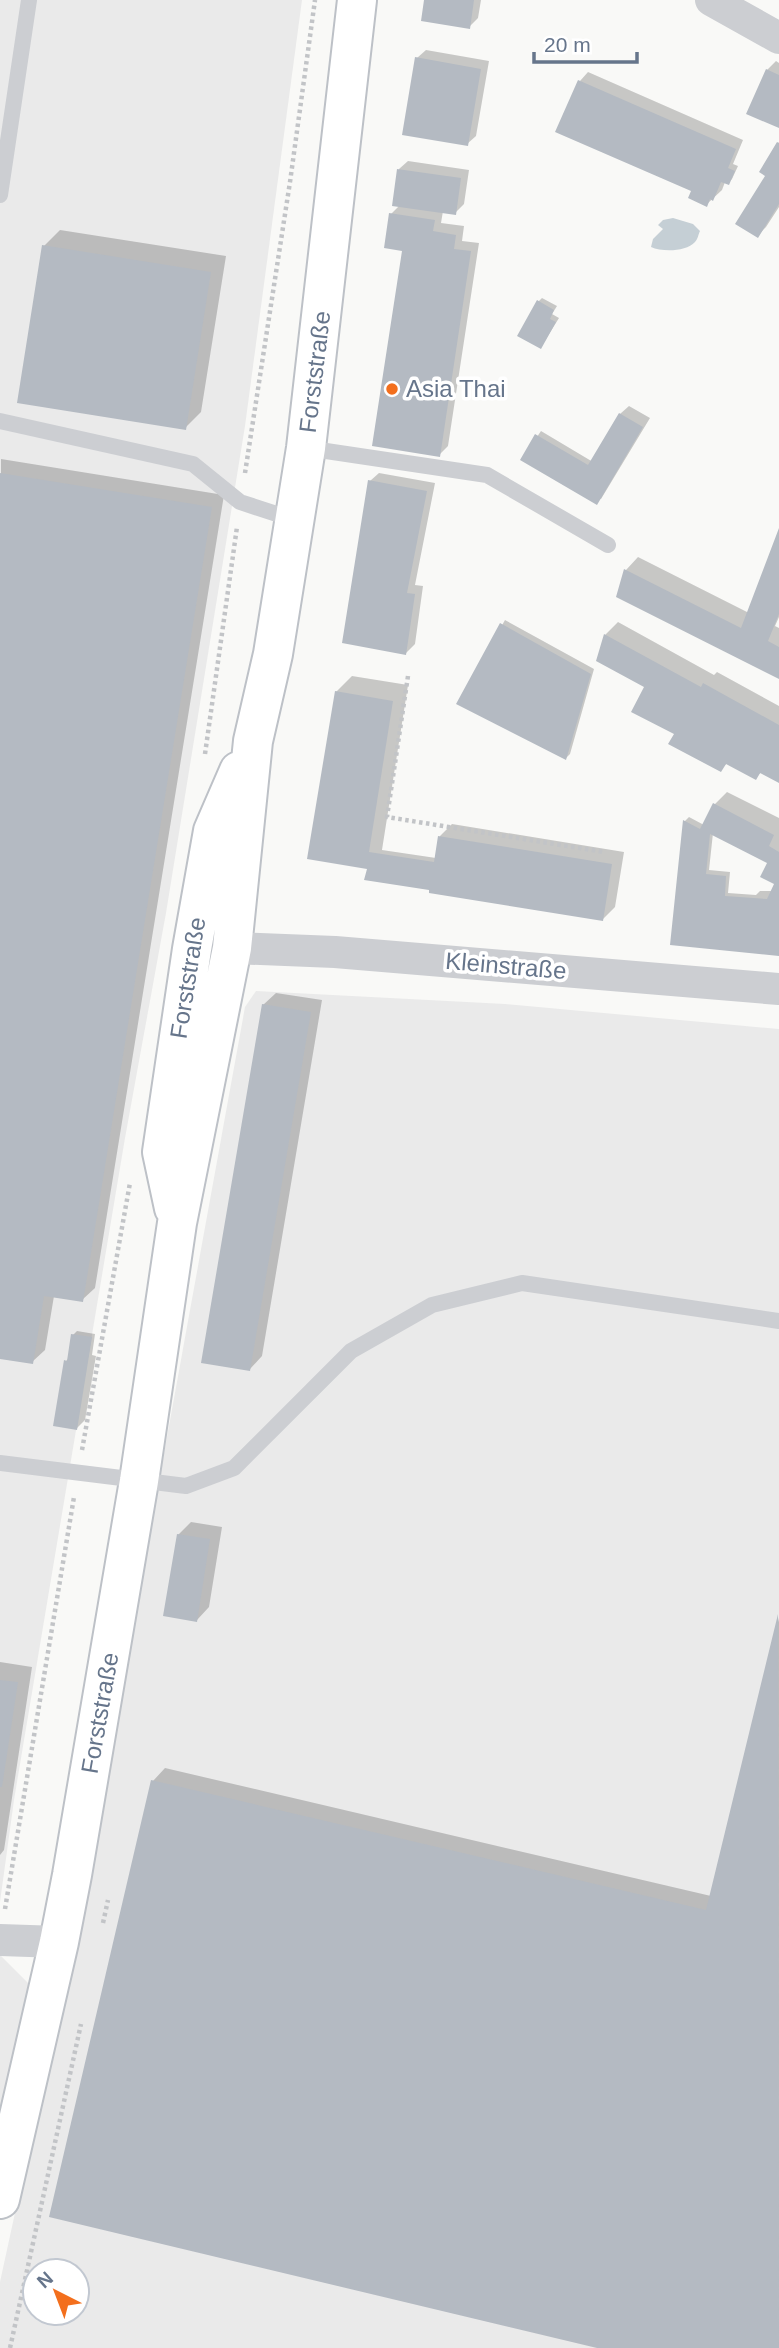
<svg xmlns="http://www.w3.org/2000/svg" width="779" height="2348" viewBox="0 0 779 2348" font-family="Helvetica,sans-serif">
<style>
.built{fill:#eaeaea;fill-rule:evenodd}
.water{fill:#c5cfd5}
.shadow{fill:#0003;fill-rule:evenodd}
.building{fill:#b4bac2;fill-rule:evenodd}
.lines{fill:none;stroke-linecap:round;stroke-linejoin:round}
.secondary-casing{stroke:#bdc1c7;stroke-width:42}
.path{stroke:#c2c4c7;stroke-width:4.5;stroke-dasharray:3.5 3.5;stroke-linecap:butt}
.lane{stroke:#ccced2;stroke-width:16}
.street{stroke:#ccced2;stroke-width:32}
.secondary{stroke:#fff;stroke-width:38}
.poi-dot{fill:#f36f1d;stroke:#fff;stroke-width:2.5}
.labels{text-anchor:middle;stroke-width:7;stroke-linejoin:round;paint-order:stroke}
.street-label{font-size:24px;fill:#66758b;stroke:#fff}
.poi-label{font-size:24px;fill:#66758b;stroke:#fff;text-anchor:start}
</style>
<rect width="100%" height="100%" fill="#f9f9f7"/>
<!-- built -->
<path class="built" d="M0,0H302L245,426L166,913L125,1138L14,1800L0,1902Z
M256,991L505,1004L779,1029V2348H0V2282L83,1900L245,1007ZM35,2271H77V2313H35Z
M0,1955L35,1990L0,2133Z"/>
<!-- water -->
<path class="water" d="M673,218L693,224L700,231C698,235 698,239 695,242C686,252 662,252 651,247L653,239L663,229L658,225L663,220Z"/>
<!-- shadow -->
<path class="shadow" d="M426,0H481L478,18L469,27Z
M426,50L489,61L476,136L467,144L417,58Z
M776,61L779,63V126L767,70Z
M588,72L743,140L733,164L738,166L732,179L728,183L725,182L722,190L707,204L580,81Z
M779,142V207L766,227L757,236L767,175L761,171Z
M408,161L469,170L464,204L455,213L443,211L441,223L464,226L462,241L479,243L448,446L439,455L404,249L391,214L400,205L399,169Z
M60,230L226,256L201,412L185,428L44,246Z
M542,298L557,306L552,314L559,318L541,347L538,302Z
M629,406L650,418L601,499L522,459L541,431L593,462L620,414Z
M1,459L224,495L95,1288L82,1300L54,1296L45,1350L32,1362L0,1357Z
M379,473L435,483L415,585L423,586L415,644L406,653L370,481Z
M779,533V617L775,626L779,628V677L618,597L626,570L638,557L749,613Z
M505,620L594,669L570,754L566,758L458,703Z
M618,622L714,675L717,672L779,706V781L762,771L756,778L727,763L720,770L676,733L646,686L605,635Z
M352,676L408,685L382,850L436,858L440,836L452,824L624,852L615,907L602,920L432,884L368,868L336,692Z
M727,792L779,818V954L672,943L685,821L689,817L704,825L715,804ZM713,833L770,863L776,883L772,891H760L756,895L728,893L730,872L709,870Z
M276,993L322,1000L262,1356L250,1369L263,1005Z
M77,1331L95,1334L92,1355L96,1356L85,1420L77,1428L66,1361L69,1358L73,1335Z
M191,1522L222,1527L209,1607L197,1620L178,1535Z
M779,1618V2348H609L153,1781L165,1768L711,1896Z
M0,1662L32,1667L4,1850L0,1855Z"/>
<!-- building -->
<path class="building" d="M424,0H474L470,29L421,21Z
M415,57L481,69L468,146L402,135Z
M766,69L779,75V128L746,114Z
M578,80L736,149L728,168L735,171L729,185L721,182L713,201L710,199L707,207L688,198L691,191L555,132Z
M777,142L779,143V204L758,238L735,224L765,176L759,172Z
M397,169L461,178L456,215L392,206Z
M389,213L435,220L433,231L456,235L454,249L471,251L440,457L372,446L402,251L384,248Z
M42,245L211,272L186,430L17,403Z
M537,300L554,310L550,319L556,322L541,349L517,336Z
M619,413L643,427L597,505L520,460L535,434L588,465Z
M0,473L212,507L83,1302L44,1296L33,1364L0,1359Z
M368,480L427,491L407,593L415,594L406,655L342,643Z
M779,528V614L768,641L779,647V679L616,597L624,569L741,628Z
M500,623L591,674L566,760L456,704Z
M604,634L701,687L703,683L779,725V783L760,773L756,780L726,764L721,772L668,744L674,734L631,712L644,687L596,661Z
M335,691L393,701L369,852L434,862L438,836L612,864L603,921L429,893V890L364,880L367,869L307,859Z
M713,803L774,835L769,846L779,852V956L670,945L683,820L700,829ZM710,834L767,863L760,877L774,884L767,899L725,896L726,876L706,874Z
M262,1004L311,1012L250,1371L201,1363Z
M71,1334L92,1337L77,1430L53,1426L64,1360L67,1361Z
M177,1534L210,1539L197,1622L163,1616Z
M778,1614L779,2348H597L49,2217L151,1780L706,1910Z
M0,1680L18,1682L2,1787H0Z"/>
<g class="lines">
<!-- secondary casing -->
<g class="secondary-casing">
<path id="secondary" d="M174,1208L162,1152L192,949L213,831L239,771
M0,2199L59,1942L72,1875L139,1481L177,1223L232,948L253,741L273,654L306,448L357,0"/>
</g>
<!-- path -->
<path class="path" d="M245,473L290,182L315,0
M408,676L387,817L604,852
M205,754L237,527
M82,1450L130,1183
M5,1909L74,1497
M103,1923L108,1900
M10,2348L81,2024"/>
<!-- lane -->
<path class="lane" d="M0,195L29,0
M0,421L193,464L240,502L295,520
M306,448L487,475L608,545
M0,1463L186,1486L234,1468L351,1351L432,1305L522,1283L779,1321"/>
<!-- street -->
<path class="street" d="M711,0L779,38
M232,948L335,952L779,989
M0,1940L59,1942"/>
<!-- secondary -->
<use href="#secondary" class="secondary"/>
</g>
<!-- markers -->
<circle class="poi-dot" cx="392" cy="389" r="7"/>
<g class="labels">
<!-- street labels -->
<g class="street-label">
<text transform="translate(315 372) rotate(-83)" y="8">Forststraße</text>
<text transform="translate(506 966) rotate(5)" y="8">Kleinstraße</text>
<text transform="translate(188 978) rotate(-81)" y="8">Forststraße</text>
<text transform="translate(100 1713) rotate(-80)" y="8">Forststraße</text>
</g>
<!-- poi labels -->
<g class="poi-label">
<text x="406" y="397">Asia Thai</text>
</g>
</g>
<!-- north arrow -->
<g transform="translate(56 2292) rotate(318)"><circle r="33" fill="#ffffff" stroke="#c2c8d1" stroke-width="2"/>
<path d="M0-5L12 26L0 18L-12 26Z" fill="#f36f1d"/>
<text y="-10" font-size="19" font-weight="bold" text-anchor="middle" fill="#66758b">N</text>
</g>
<!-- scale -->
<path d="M534 52v10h103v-10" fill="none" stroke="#66758b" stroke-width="3.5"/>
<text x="544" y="52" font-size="21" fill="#66758b" stroke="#ffffff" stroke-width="5" paint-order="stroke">20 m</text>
</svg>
